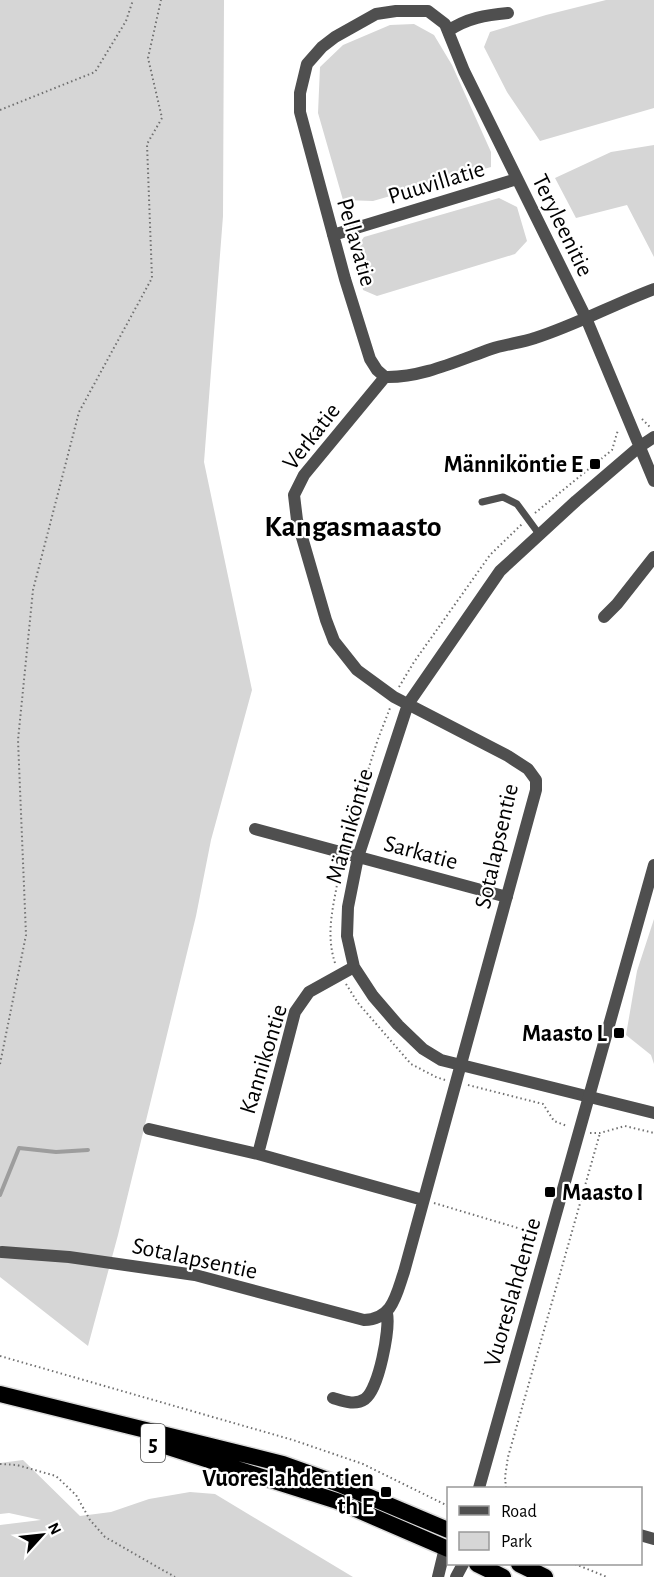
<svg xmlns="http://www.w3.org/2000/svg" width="654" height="1577" viewBox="0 0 654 1577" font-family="'Alegreya Sans',sans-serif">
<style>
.green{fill:#d6d6d6}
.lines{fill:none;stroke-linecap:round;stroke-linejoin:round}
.stream{stroke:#9d9d9d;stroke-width:4}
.trunk-casing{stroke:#dbdbdb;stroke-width:19}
.path{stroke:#717171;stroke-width:2;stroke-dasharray:1.5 3;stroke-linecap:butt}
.service{stroke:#4f4f4f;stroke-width:7}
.minor{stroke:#4f4f4f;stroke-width:12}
.tertiary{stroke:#4f4f4f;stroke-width:12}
.trunk{stroke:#000;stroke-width:16}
.poi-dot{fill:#000;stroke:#fff;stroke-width:2}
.labels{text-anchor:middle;stroke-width:4.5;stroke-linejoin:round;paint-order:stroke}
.shield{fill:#fff;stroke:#4c4c4c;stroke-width:1.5}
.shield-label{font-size:22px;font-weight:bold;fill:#000}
.street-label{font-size:24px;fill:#000;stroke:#fff}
.poi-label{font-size:24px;font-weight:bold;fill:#000;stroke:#fff;text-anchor:end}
.district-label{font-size:30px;font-weight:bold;fill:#000;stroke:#fff}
</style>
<rect width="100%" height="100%" fill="#fff"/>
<!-- green -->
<path class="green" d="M0,0H224L223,216L204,462L252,690L211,840L196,916L118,1235L88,1346L0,1277Z
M606,0H654V108L540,141L507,92L484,47L490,32L546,15Z
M414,24L434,35L452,65L491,152V167L373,201L343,200L318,113L320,67L343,45L390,25Z
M654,145V257L627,205L576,218L555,178L611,152Z
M499,198L517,207L527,241L515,254L377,296L363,290L357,247L364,237Z
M654,919V1064L651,1055L626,1035L637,971Z
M23,1460L80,1516L111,1512L149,1499L190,1492L215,1494L353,1577H0V1525L41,1520L9,1513L0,1514V1463Z"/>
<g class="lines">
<!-- stream -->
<path class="stream" d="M0,1195L19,1148L56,1152L88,1150"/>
<!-- trunk casing -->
<g class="trunk-casing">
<path id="trunk" d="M0,1394L283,1464L339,1484L448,1530
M149,1441L337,1501L448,1549
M477,1564L503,1577
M519,1564L545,1577"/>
</g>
<!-- path -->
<path class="path" d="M0,110L95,72L126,21L133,0
M642,419L650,427
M535,513L612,450L618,430
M399,687L414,662L490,555L522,524
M345,842L378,739L390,708
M335,963C324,929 336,899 340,866
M346,984L358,1003L411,1064L436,1077L445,1080
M0,1064L26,935L18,740L33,590L79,412L152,278L147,144L162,118L148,58L161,0
M468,1085L543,1104L554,1121L567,1126
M590,1133H600L625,1126L654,1133
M434,1203L538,1234
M0,1356L293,1440L363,1464L448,1506
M0,1464L17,1465L56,1476L76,1495L90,1520L105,1537L175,1577
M506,1488L505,1477L508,1457L600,1133
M575,1564L607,1577"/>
<!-- service -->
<path class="service" d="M482,502L503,497L517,504L539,534"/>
<!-- minor -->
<path class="minor" d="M448,31C467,18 486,15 508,13
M333,235L517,179
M654,289C614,304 576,325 535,338C521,343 505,344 491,349C457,361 421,378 385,377L377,370L370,359L345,279L300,112V93L307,64L322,47L335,37L376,14L396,11H428L445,24L464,71L586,318L654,481
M654,437L639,447L576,501L500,571L408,704L358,857L348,907L347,936L354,967L373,996L398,1025L423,1049L441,1060L654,1113
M604,617L617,604L654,557
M255,829L507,897
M149,1129L258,1154L423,1200
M258,1154L295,1012L309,992L354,967
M2,1252L69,1257L195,1275L364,1320C393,1319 396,1295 404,1272L536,790V780L528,769L508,756L394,697L357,670L334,641L326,620L297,520L294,495L304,475L385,377
M333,1398C343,1401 355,1406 365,1399C379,1389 390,1329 387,1313
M640,1535L654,1539
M438,1577L445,1548
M456,1577L463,1564"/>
<!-- tertiary -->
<path class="tertiary" d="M479,1488L654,865"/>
<!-- trunk -->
<use href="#trunk" class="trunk"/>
</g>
<!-- markers -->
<g class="poi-dot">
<rect x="589" y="458" width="12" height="12" rx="3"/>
<rect x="613" y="1027" width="12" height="12" rx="3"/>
<rect x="544" y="1186" width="12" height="12" rx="3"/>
<rect x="380" y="1486" width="12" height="12" rx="3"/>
</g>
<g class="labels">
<!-- shield labels -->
<rect class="shield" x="141" y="1424" width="24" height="38" rx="4.5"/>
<g class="shield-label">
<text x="153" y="1451">5</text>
</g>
<!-- street labels -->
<g class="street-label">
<text transform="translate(436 182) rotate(-17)" y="8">Puuvillatie</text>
<text transform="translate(563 225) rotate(64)" y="8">Teryleenitie</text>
<text transform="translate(357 242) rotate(74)" y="8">Pellavatie</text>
<text transform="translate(311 436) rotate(-52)" y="8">Verkatie</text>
<text transform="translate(349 826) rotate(-74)" y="8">Männiköntie</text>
<text transform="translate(496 846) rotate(-77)" y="8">Sotalapsentie</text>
<text transform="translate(421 852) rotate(15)" y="8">Sarkatie</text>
<text transform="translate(263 1059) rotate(-73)" y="8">Kannikontie</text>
<text transform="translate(195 1258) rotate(12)" y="8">Sotalapsentie</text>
<text transform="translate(512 1292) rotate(-74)" y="8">Vuoreslahdentie</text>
</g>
<!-- poi labels -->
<g class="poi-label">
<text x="583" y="472">Männiköntie E</text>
<text x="607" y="1041">Maasto L</text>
<text x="562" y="1200" text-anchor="start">Maasto I</text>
<text x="374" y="1486">Vuoreslahdentien<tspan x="374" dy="28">th E</tspan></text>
</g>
<!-- district labels -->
<g class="district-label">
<text x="353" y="536">Kangasmaasto</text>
</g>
</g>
<!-- legend -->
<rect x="447" y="1487" width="195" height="78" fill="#ffffff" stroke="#999999" stroke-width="1.5"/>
<rect x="459" y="1506" width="30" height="9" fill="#4f4f4f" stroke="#999999" stroke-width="1.5"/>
<text x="501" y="1517" font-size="18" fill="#000000">Road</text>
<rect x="459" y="1532" width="30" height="18" fill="#d6d6d6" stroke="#999999" stroke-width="1.5"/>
<text x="501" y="1547" font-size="18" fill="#000000">Park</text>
<!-- north arrow -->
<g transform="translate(42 1535) rotate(63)" stroke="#ffffff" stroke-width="4.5" paint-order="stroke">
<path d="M0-4.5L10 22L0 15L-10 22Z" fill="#000000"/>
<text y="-9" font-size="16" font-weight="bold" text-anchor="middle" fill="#000000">N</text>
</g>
</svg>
